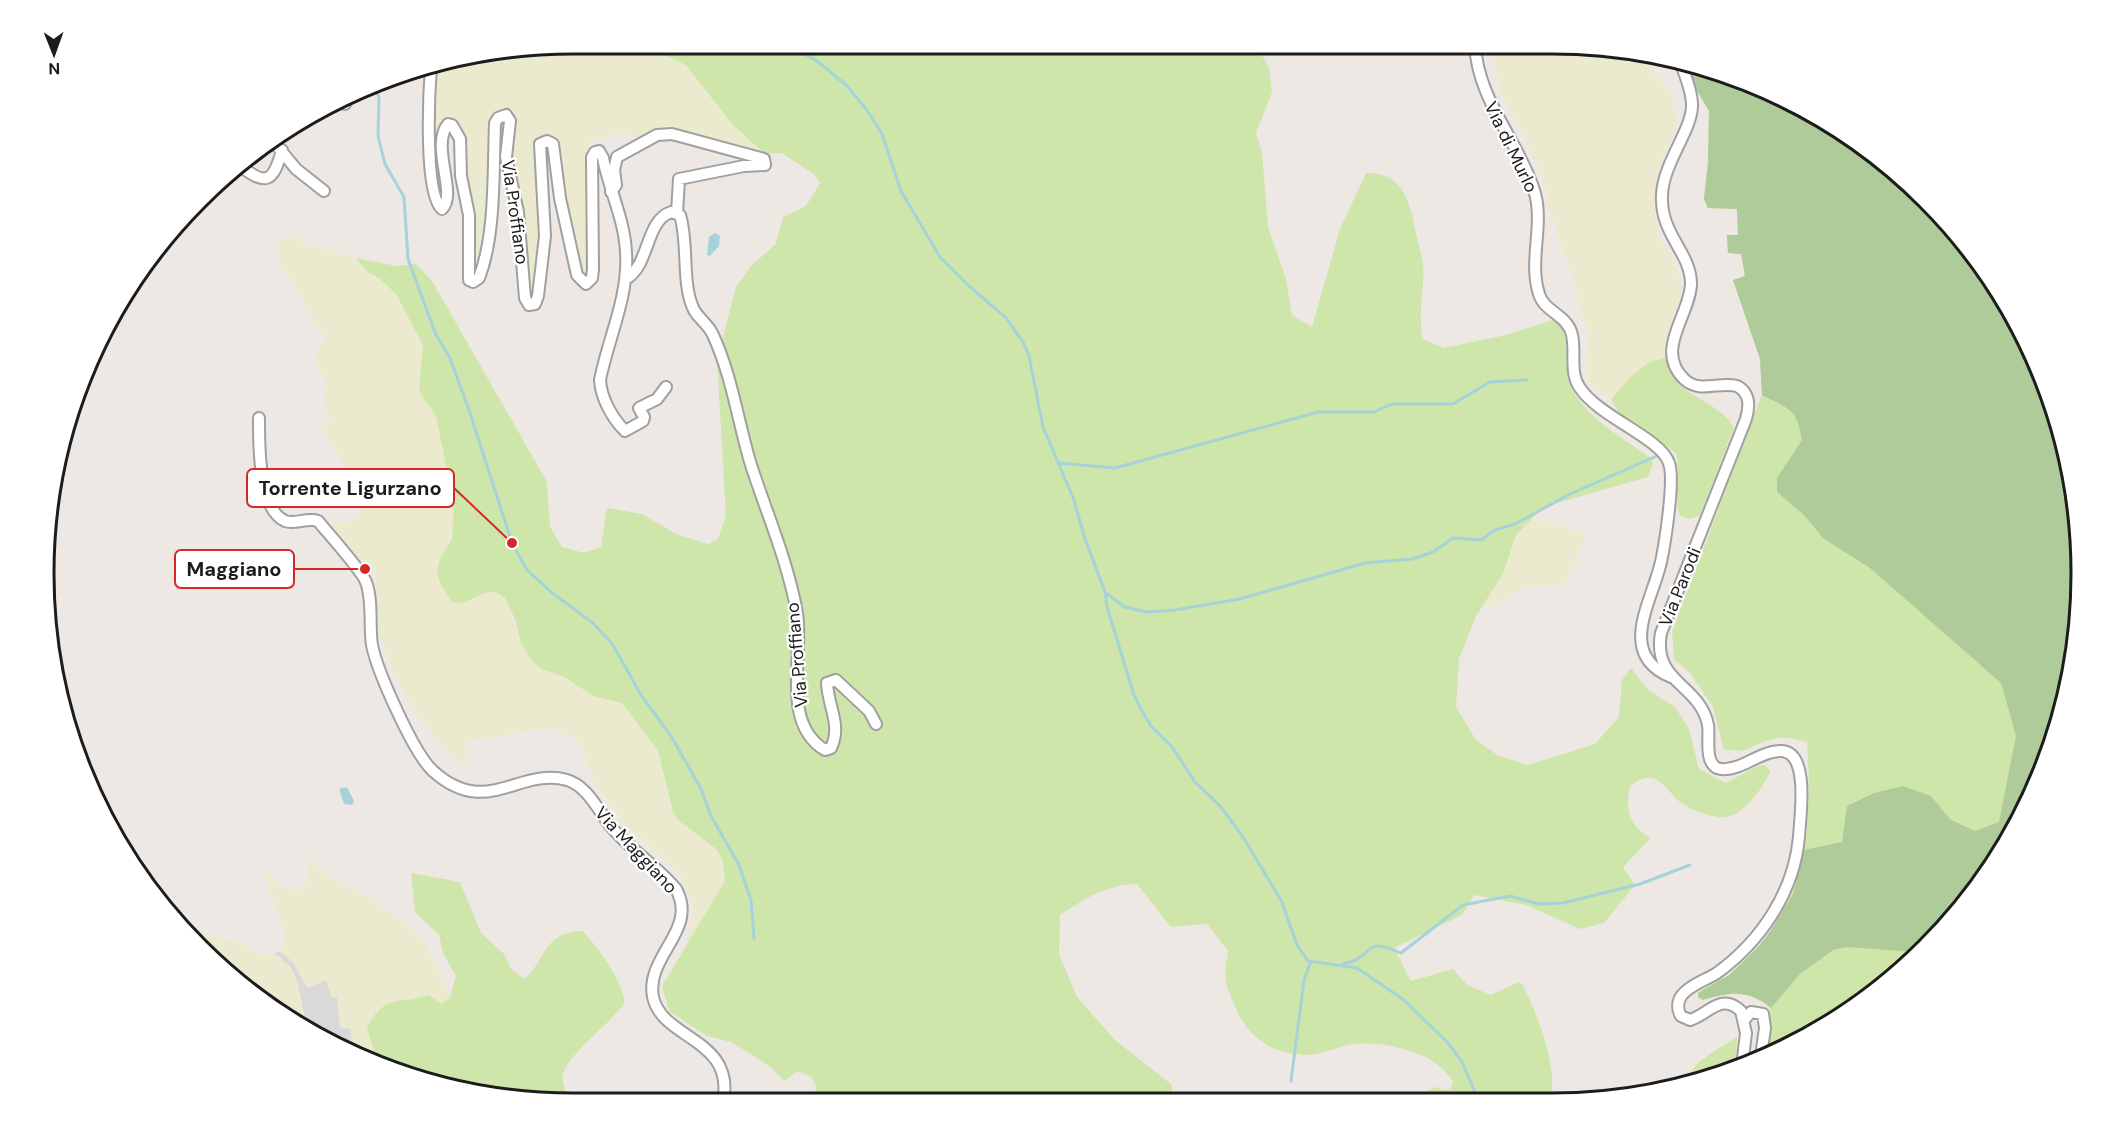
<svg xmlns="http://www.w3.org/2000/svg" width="2125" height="1147" viewBox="0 0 2125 1147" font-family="'DM Sans',sans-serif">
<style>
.residential{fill:#dad9da}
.farmland{fill:#ebeace}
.grass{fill:#cee6aa}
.forest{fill:#aecb99}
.water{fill:#a5d3d9}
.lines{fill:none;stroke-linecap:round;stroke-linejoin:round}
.stream{stroke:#a5d3d9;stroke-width:3}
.minor-casing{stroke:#a0a0a0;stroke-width:14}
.minor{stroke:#fff;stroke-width:10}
.labels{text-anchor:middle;stroke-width:4.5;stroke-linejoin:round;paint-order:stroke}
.street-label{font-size:18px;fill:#1c1c1c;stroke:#fff}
.rim{fill:none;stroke:#1c1c1c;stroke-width:3}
.leader{fill:none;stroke:#d62828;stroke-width:2}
.callout-dot{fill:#d62828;stroke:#fff;stroke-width:2}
.callout{fill:#fff;stroke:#d62828;stroke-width:2}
.callout-label{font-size:20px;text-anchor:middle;font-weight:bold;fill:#1c1c1c}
</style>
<rect width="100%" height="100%" fill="#ede8e3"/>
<!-- residential -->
<path class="residential" d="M280,951L293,962L307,987L326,980L332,998L337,996L340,1028H351V1050L308,1032L281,958L274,954Z"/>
<!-- farmland -->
<path class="farmland" d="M574,44H648L659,53L686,65L732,124L765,154L738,149L681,131L660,130L638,139L622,132L590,142L587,156L590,272L584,281L563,200L558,148L545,137L539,139L541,216L534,291L530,302L504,111L496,113L488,203L479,271L476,277L471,274L475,247L473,216L465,179L462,125L451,117L443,123L445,194L441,203L434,158L432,101L435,66Z
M1491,45H1586L1589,51L1621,50L1635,56L1660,78L1674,101L1676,124L1657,174L1656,206L1657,232L1676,265L1682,291L1667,336L1666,358L1656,359L1611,400L1587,379L1585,360L1590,332L1582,316L1573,278L1558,236L1542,178L1525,137L1501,94Z
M296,234L304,243L355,258L369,273L379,278L396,294L418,334L424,356L419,380L425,402L436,416L454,504L452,539L440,559L463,603L484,593L496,592L505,598L521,643L554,674L565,677L593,696L622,703L658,751L668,801L679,821L715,848L722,857L725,881L703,922L688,942L693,906L681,877L622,820L594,783L579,741L552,728L466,741V767L436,740L411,706L393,671L376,624V570L350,552L329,525L361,518L340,459L320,426L331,419L324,404L326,384L314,355L325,339L280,263L278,254L280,239Z
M1477,504L1587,533L1565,586H1528L1492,608L1441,577Z
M308,858L331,878L381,904L425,941L450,997L442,1004L429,995L414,1000L401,999L373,1055L377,1061L351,1050V1029L340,1028L337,997L332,998L326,980L307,988L293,962L280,951L284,937L282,924L261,868L273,876L281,886L297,891L307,884Z
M203,935L241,943L258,954H274L290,966L297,980L308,1032L207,950Z"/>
<!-- grass -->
<path class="grass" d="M648,44H1256L1269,68L1272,92L1256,133L1262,152L1268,227L1286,279L1292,315L1312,327L1340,229L1366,173C1404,172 1410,203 1416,233C1418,243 1422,255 1423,265C1425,291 1417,314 1423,339L1444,348L1506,335L1553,320L1559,324C1571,340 1564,360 1568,378C1575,411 1625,440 1651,458L1653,463L1648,477L1543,507L1516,535L1503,574L1476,616L1459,659L1456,707L1476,740L1499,756L1528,765L1595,744L1619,717L1622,680L1631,668L1648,690L1675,707L1689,729L1699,769L1726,783L1757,766L1765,765L1770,771C1765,786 1744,814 1727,817C1715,819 1693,811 1683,804C1673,798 1666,784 1655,779C1646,775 1637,781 1630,786C1625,810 1628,825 1651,838L1623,867L1635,885L1604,923L1580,929L1526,905L1474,895L1462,915L1394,948L1411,981L1453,969L1467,985L1491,995L1518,982L1523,985C1540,1023 1555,1057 1552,1099L1421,1100L1427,1091L1436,1087L1444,1090L1450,1089L1453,1082C1446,1069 1431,1058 1418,1054C1397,1046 1378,1042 1355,1044C1342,1045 1329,1052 1315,1054C1282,1059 1251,1042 1237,1011C1225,983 1223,982 1228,951L1207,924L1171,927L1137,884C1105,885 1086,898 1060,915L1059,954L1077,997L1115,1040L1172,1085V1092L1160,1099L814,1102L816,1085L811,1077L798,1071L784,1081L772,1068L757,1058L731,1042L707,1036L669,1011L662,986L725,881L722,858L715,848L679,821L673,812L658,751L622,703L593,696L565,677L543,670L533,662L521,643L515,619L505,598L496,592L484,593L463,603L452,602L440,583L437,572L440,559L452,539L454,504L436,416L419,391L423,345L396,294L379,278L369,273L355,258L397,266L416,264L432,281L547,482L550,527L562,547L584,553L601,547L607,508L642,514L676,534L708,544L718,539L726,516L717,360L736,287L751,266L776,244L783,217L806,206L820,183L815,175L782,153L765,154L732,124L686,65L659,53Z
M1687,61L1816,114L1901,175L1972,251L2027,339L2063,436L2080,538L2077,642L2053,744L2011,838L1950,923L1846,1014L1766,1054L1770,1008C1748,989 1728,992 1703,1000L1698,997V993C1706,985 1719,982 1729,975C1739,967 1751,956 1759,946C1809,891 1812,813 1807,742C1781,734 1771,738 1748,749C1741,752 1731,750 1724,750L1713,707L1690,673L1674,659L1672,632L1762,394L1760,359L1733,280L1745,276L1741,254L1728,253L1727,235H1738L1737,209L1708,208L1704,199L1708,162L1709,111L1696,89Z
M1666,358C1669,395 1719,399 1734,428L1700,515L1690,519L1680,516C1673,495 1681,475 1676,453L1621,415L1611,400C1624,383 1644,359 1666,358Z
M411,873L460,882L481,933L504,954L511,969L525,979C547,958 544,931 583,931C601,952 618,974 625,1002C613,1022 566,1055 563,1075C562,1084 566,1094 570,1102H539L436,1085L377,1061L367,1028C384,993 400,1005 429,995L442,1004L450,997L456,976L443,953L439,935L415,912Z
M1737,1037L1736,1068L1722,1075L1685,1084C1691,1061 1719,1049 1737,1037Z"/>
<!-- forest -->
<path class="forest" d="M1687,61L1816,114L1901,175L1972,251L2027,339L2063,436L2080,539L2077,642L2053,744L2011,838L1950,923L1917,952L1847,947L1833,950L1800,974L1771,1008C1749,989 1729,992 1703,1000L1698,997V993L1729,975L1759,946L1771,930L1793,894L1804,850L1842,842L1847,806L1874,793L1903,786L1931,796L1951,820L1975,831L1999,822L2016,736L2001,683L1870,568L1823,538L1805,516L1777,492V478L1802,440C1797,408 1789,409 1762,395L1760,359L1733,280L1745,276L1741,254L1728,253L1727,235H1738L1737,209L1708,208L1704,199L1708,162L1709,111L1696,89Z"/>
<!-- water -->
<path class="water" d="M715,233L720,236L719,246L710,256L707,255L709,237Z
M347,787L354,801L352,805L344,804L339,789Z"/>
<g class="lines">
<!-- stream -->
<path class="stream" d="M787,44L817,61L846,85L867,110L882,134L901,191L940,257L969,286L1006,318L1023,342L1029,356L1043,427L1074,500L1084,536L1105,592L1107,607L1134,695L1141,709L1151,726L1172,747L1195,782L1220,806L1241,834L1281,900L1297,945L1308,961L1357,968L1404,1000L1448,1043L1462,1062L1478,1099
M803,53L815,44
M374,87L379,97L378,136L385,164L404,197L408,259L436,335L450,358L469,410L512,543L527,570L551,592L593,623L613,645L641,695L671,736L701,789L711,816L739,865L751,900L754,938
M1058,463L1115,468L1318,412H1374L1392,404H1453L1490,382L1527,380
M1106,593L1125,607L1146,612L1175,610L1240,599L1365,563L1412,559L1433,552L1453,538L1481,540L1495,530L1515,524L1570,494L1659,455
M1343,964C1376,958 1360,935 1401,953L1463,905L1510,896L1539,904L1563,903L1640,884L1690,865
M1291,1081L1304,980L1311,961"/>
<!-- minor casing -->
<g class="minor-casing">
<path id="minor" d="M1475,44C1477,99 1518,140 1534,190C1545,224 1528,260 1539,294C1544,312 1568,315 1572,335C1576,353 1569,373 1580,388C1599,417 1661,438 1669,463C1675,480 1665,543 1661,562C1652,602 1616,654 1671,677
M1680,60C1684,74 1692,90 1692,104C1693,129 1663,163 1662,195C1660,235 1691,252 1691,284C1690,315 1654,350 1684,379C1700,394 1719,381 1737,386C1750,393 1750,405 1746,419L1661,633C1652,683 1700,684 1708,725C1710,738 1704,761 1717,768C1724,771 1733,768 1739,766C1752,761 1768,750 1782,751C1810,753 1800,817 1799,837C1794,892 1761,941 1717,973C1706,980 1690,985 1682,995C1677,1001 1677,1010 1681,1016L1690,1020C1709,1014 1721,992 1741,1011L1746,1033L1742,1066
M431,67C429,92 424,195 442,209C458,194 430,146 448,124L452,125L460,139L461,176L469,215V280L473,282L479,278C496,234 493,171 495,123L498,118L506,115L510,121L506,157L518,212L525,298L529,305L535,304L538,296L545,236L540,144L547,141L553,144L560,198L577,275L586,284L592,278L593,269L592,157L595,152L599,151L603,158C609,189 625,221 626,253C629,296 608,339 600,380C601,398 612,418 625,431L643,421L644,417L639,408L657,399L666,387
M344,103L345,104
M273,141L296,169L324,191
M239,165C266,186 273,183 282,150
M611,192L616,185L614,170L617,157L657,135L672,134L764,159L765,165L744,166L679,179L677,213
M626,279C650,265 645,221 671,212L680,215C689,244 681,284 694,310C699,319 709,325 713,335C732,376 738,422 751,465C767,514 788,562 797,613C804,654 780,723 825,750L831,748C842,725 828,707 827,683L836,680L869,711L876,724
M259,418C259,443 258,509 285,521C295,525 307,517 318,521C327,532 362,571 366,582C373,600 369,625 372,645C377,671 414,754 433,771C486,819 518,767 567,780C588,786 600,814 613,829C632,851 658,867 676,889C699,930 645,956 653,997C662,1040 736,1038 723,1102
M1745,1019L1751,1012L1763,1014L1765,1028L1761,1056"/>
</g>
<!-- minor -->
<use href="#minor" class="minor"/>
</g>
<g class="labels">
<!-- street labels -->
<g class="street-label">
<text transform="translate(1511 147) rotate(64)" y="6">Via di Murlo</text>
<text transform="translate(515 212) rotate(82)" y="6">Via Proffiano</text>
<text transform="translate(1680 587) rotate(-68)" y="6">Via Parodi</text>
<text transform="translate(797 655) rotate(-95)" y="6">Via Proffiano</text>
<text transform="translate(636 850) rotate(47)" y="6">Via Maggiano</text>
</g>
</g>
<!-- crop -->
<path d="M0 0H2125V1147H0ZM573 54H1552A519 519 0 0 1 2071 573V574A519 519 0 0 1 1552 1093H573A519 519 0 0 1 54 574V573A519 519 0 0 1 573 54Z" fill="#fff" fill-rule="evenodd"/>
<path class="rim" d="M573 54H1552A519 519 0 0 1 2071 573V574A519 519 0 0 1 1552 1093H573A519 519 0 0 1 54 574V573A519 519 0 0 1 573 54Z"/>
<!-- callouts -->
<path class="leader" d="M512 543L454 488M365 569L294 569"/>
<g class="callout-dot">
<circle cx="512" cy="543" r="6"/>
<circle cx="365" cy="569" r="6"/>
</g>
<g class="callout">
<rect x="247" y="469" width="207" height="38" rx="6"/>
<rect x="175" y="550" width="119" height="38" rx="6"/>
</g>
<g class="callout-label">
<text x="350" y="495">Torrente Ligurzano</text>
<text x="234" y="576">Maggiano</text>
</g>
<!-- north arrow -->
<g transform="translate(54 54) rotate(179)" stroke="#ffffff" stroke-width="4.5" paint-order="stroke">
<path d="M0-4.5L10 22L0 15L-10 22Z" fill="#1c1c1c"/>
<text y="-9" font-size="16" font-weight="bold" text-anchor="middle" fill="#1c1c1c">N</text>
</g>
</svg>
